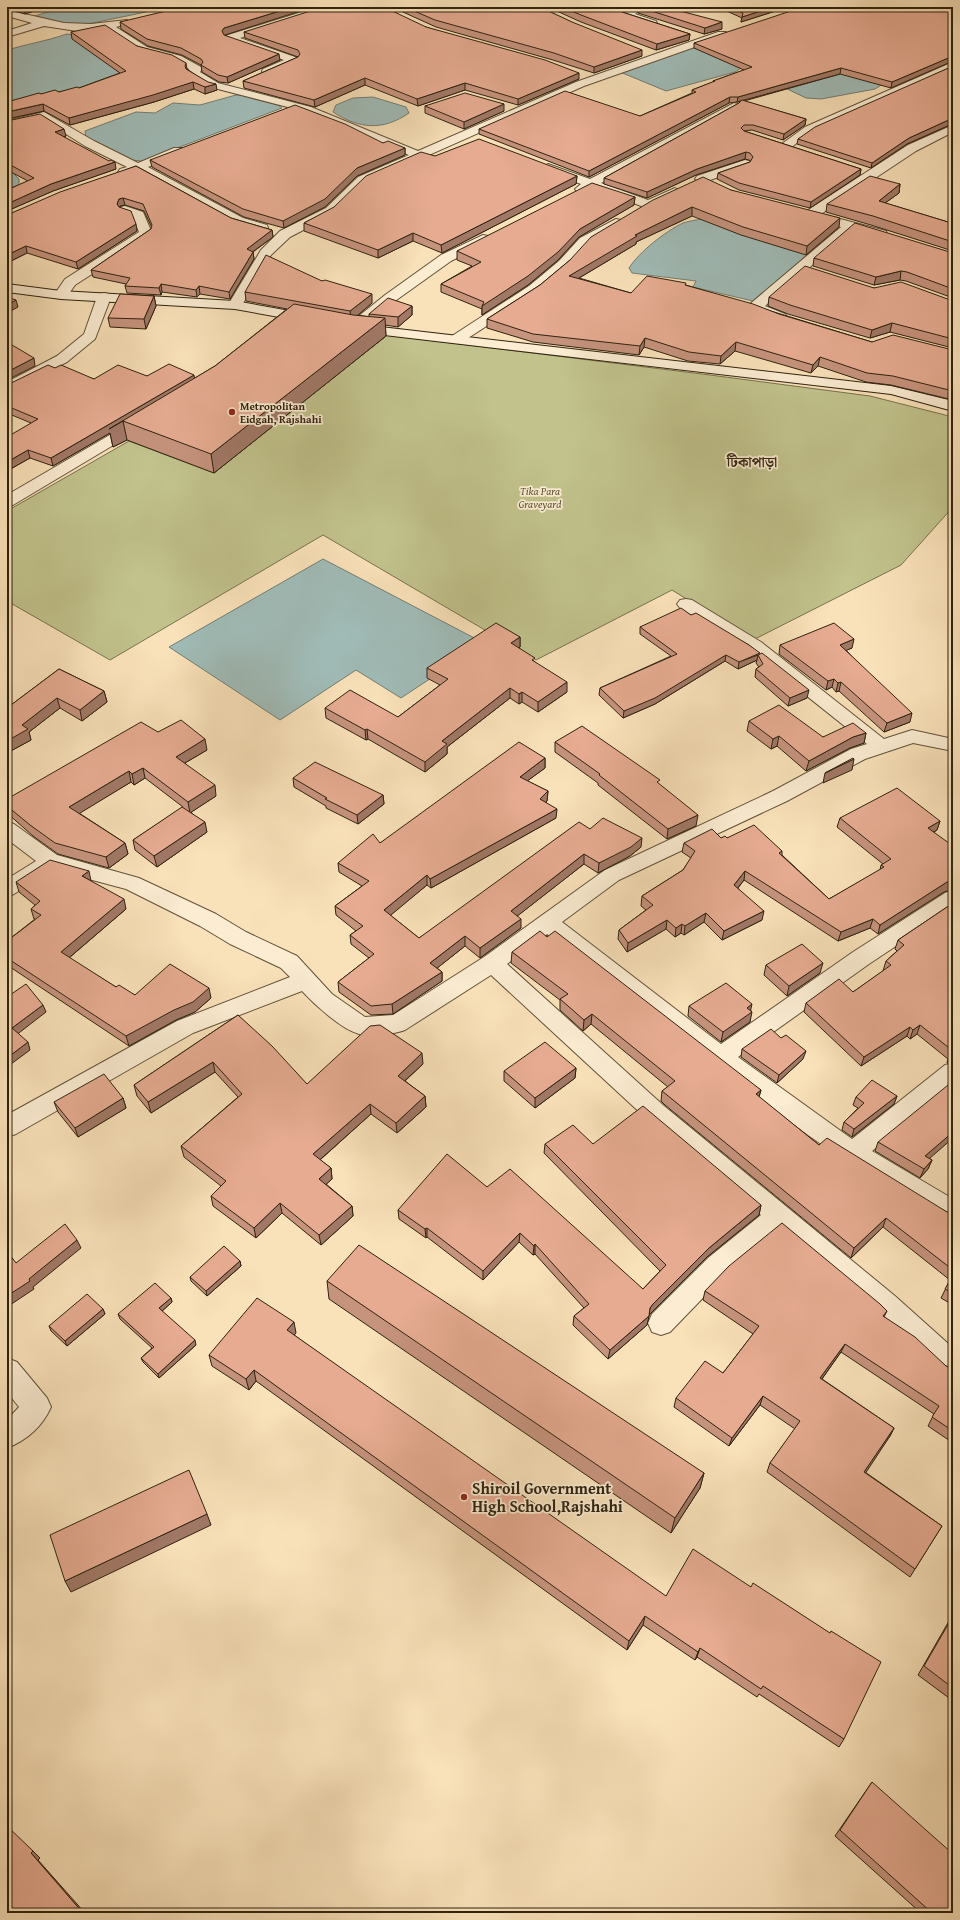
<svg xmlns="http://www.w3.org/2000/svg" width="960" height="1920" viewBox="0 0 960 1920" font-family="'Gentium Book Plus','Noto Serif Bengali',serif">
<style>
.green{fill:#c1c28c;stroke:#78724e}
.water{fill:#a0bcb8;stroke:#737e75}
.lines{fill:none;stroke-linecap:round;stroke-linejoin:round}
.minor-casing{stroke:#62523a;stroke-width:2}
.secondary-casing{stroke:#2f2210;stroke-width:2}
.minor{fill:#fbecd2;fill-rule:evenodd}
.secondary{fill:#fbecd2;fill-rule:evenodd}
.wall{fill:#c6937d;stroke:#2f2210}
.shaded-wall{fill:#a17866;stroke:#2f2210}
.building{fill:#e6ab91;stroke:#2f2210}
.poi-dot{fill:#8f2418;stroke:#fbecd2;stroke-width:1.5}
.labels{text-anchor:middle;stroke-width:3.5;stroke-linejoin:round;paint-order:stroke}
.far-poi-label{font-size:11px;font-weight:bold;fill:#2f2210;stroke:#fbecd2;text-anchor:start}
.far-park-label{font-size:11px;font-style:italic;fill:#5b5235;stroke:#fbecd2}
.far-district-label{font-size:14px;font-weight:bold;fill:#2f2210;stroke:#fbecd2}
.near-poi-label{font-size:16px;font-weight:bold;fill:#2f2210;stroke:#fbecd2;text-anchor:start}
</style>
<rect width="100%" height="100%" fill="#f9e1b9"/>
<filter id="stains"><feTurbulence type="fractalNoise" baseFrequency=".005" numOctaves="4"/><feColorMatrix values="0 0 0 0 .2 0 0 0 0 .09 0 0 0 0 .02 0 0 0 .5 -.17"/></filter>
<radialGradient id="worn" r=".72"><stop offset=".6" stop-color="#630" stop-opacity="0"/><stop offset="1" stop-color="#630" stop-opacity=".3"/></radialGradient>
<!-- green -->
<path class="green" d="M387,335L710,375L870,396L953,417V507L901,565L753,640L672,590L536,660L323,535L110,660L7,601V511L129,441L214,473Z"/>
<!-- water -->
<path class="water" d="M63,7H155L146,12L78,26L35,16Z
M67,34L80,36L128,60L125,80L7,103V50C27,44 47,41 67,34Z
M684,48H696L739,63L741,68L735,72L666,91L620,72Z
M852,67L886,82L875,89L821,99L806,98L781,86Z
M236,95H242L278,105L282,108L143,161L129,160L86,138L85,131L136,112L155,113L173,103L200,105Z
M373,97L406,107L409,113C383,131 359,129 333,112L336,105L353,98Z
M7,167L19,179V185L7,189Z
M702,219L802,248L807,255L753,301L693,287L696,281L632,273L629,268C639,252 666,231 683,223C689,221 696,220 702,219Z
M323,559L484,643L401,698L356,670L280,720L169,647Z"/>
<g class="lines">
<!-- minor casing -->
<g class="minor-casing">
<path id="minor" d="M318,7H333L332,9L240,38L298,58L299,60L298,62L271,73H263L262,71L263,69L284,60L225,40L224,38L225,36Z
M620,7L639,8L640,10L635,14L656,21L657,23L652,26L622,17L621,15L626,11Z
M7,10L64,23L91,24L127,20L128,22L127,24L116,27L147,47L181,56L201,67L202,69L200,72L218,83L311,107L418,151L576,82L718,32H726L727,34L726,36L584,86L366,183L334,214L290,237L271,255L242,305L240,308H230L228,305L261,250L280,231L326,208L358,177L409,155L303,111L210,87L188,74L187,72L189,69L173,60L139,51L105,29L77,31L44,26L7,37V31L32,23L7,16Z
M953,62V69L938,77L813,131L789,149L785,150L779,146L805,127Z
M734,103L738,104L740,106L738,108L601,183L648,200L675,188L681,192L679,195L652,207H644L592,188L581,193L577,192L575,189L581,184L544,171L542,168L548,164L590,179Z
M44,112L94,141L138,163L174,148H182L184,151L182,154L148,167L243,218L267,225L268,228L267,231L262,232L233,224L137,171L124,176L120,175L118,172L120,169L127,167L85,146L42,119L7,127V121Z
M953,125V132L916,151L821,214L886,231L887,234L886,237L881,238L853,230L765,306L785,314L787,317L785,320H775L750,310L748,307L750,304L841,227L805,218L804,215L805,212L908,145Z
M745,160L749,161L751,164L749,167L701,183L695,179L697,176Z
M125,206L143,212L152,233L151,236L75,285L66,298H56L54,295L65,279L139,232L133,217L121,213L119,210L121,207Z
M616,219L621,220L622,223L621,226L590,244L569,267L539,292L462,342H452L450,339L452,336L529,286L559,261L580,238Z
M483,235L488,236L490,239L488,242L451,261L395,301L359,330H349L347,327L349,324L385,295L441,255Z
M104,293L109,294L111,297L95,339L67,362L7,392V382L57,356L84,334L97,297L99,294Z
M137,420L142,422L145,425L142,428L13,505L7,507V495L132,422Z
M686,599L692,600L761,642L884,739L912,730L953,739V751L913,743L865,759L787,801L619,880L562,922L721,1044L853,952L945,893L953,890V908L869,964L738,1057L852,1139L945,1065L953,1063V1085L872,1151L953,1199V1223L944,1220C899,1192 852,1166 808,1135C719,1071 634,1000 547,934L507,964L664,1106L895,1296L953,1348V1378L943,1374L877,1312L779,1231L726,1274L670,1332L661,1335L652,1332L648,1323L652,1314L708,1258L761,1215L648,1120L491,975L405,1030C395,1034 369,1037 359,1034C341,1029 314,1004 302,991L193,1033L16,1134L7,1137V1115L177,1021L290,977L281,968L230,944L200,926L126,889L51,869L48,872L14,894L7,897V879L36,861L7,839V822L14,824L57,855L139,878L216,914L246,932L297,956L332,994L365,1017L393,1015L484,957L605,870L773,791L851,749L867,744L749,650L680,608L677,604L680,600Z
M7,1358L17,1362L47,1398L51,1407C42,1427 27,1440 7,1448V1420L19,1407L7,1392Z"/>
</g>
<!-- secondary casing -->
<g class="secondary-casing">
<path id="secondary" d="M7,284L61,291L235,301L312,315L317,316L319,319L317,322L312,323L235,309L61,299L7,292Z
M355,324L891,386L953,401V411L891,394L350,331L348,328L350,325Z"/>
</g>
<!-- minor -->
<use href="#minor" class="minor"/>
<!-- secondary -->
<use href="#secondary" class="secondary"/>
</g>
<!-- wall -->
<path class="wall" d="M7,7H46L25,14L7,9Z
M392,7H540L642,56L594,73L553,60L436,27Z
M548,7H624L623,11L622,12L690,34L689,40L656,50L581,22Z
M639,7L722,29L704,34L638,13Z
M718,7H788L741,22L742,18Z
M953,7L891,88L840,74L744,101L806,119L805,125L783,140L752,130L744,131L861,169L860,175L810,208L739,190L717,179L718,173L750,162L751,161L749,160L745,159L696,175L647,198L604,184V178L739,103L741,101L737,102L729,103L589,177L479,134V129L640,116L692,93V90L713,82V81L744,70L694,48V43Z
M120,22L225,35H224L280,60L228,83L219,82L202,72L201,65L182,55L148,46L121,29Z
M426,27L579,79L518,105L465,90L418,106L365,85L315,107L244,88L243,81L298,57L245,38L244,32Z
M71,32L137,46L186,63L187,69L217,90L205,94L194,89L154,102L70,125L44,111L7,119V102L41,94L59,92L79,88L120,73L72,39Z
M953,66V124H952L907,144L871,168L797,144L798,139Z
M425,106L504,111L464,129L425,113Z
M7,121L66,136L63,137L116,169L53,191L7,211V190L28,181L7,170Z
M383,143L405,148V155L357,176L325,207L284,228L244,217L152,167L150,160Z
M435,156L577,176L576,184L442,253L413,241L378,258L304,231V223Z
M136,166L231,218L272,230L273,237L253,252L254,259L230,299L200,294L197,297L162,292L161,295L127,293L125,286L126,284L93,277L91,270L151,229L152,228L144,211L125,205L120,206L119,207L137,231L78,269L27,253L7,263V215Z
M900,184L899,193L885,203L948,222L953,219V251L871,225L826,212L827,204Z
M731,190L839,227L806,255L741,235L692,216L636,242V244L579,278L631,293L686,285L872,342L953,350V400L891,385L866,382L818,366L811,373L735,351L720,364L688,361L644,347L639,355L533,342L487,328V319L540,285L570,260Z
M635,197L634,205L579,237L558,260L528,285L482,315V309L441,292V284L472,266L457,260V251Z
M953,253V298L906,281L900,280L874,285L813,266L814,258Z
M322,281L372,303L358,315L369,317V314L412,306V315L398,327L385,325L386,336L214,473L127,440L113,447L110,433L53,466L30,458L7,471L31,423L7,413V385L55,368L94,379L147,376L195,378L215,366L287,309L246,301L245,292Z
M874,288L953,301V348L890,332L870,338L788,314L768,306L769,297Z
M154,296L156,306L146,329L110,327L108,318Z
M691,615L749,645L807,698L788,706L755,677L756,669L759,667L756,663L757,660L738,669L725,661L655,704L623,718L599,695L600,688L671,656L640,634V627Z
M520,637V647L519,648L535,662L567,692L538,712L522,702L519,704L510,698L447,747V754L425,772L368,739L366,740L326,718L325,708L398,717L440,685L427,678V668Z
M780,645L852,648L846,650L910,722L884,732L839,691L836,692L832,687L826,690L779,654Z
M59,669L104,691L107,702L82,721L60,708L29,732L31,740L7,753V708Z
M749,721L823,737L866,733L864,743L850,748L806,771L777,746L771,749L747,731Z
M158,732L207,750L185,763L216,796L191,812L207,832L157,867L135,850L133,840L183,807L145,778L134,785L131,782L79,813L125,843L128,854L109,868L58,854L33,836L7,813V799Z
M555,742L659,784L696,826L667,839L598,785V783L555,752Z
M545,758V768L527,781L548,791L547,801L546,802L556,818L431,888L427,885L390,915L419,938L590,829L641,847L630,856L598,873L584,864L517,916L521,928L480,958L465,946L437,968L442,972V981L393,1014L371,1015L339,992L338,982L369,958L351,944L350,935L356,931L336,915L335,906L362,886L339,872L338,863L380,843Z
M293,778L383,795L384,804L358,824L326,808V806L294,787Z
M840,818L940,821L937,830L934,832L944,892L878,934L870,928L838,941L744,880L738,888L762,920L722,940L704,922L684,935L681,933L675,937L666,929L627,952L618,939L619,930L646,910L641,906L642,896L683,870L691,858L682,852L684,843L721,838H727L782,851V855L829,899L880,870L881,865L883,864L837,827Z
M91,881L126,909L69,958L116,987L135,995L211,998L195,1012L176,1020L129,1046L7,965V941L35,919H34L31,909L35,905L19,892L16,882Z
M953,903V1062L947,1063L948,1059L917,1034L910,1039L907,1036L861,1066L804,1012L806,1003L853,992L883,971L886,961L897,951L895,949L898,940Z
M512,952L761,1090L759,1097L819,1145L947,1212L953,1214V1305L941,1298L950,1280L883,1227L851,1258L665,1105L661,1101L662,1091L668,1087L591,1024L583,1031L560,1010V1000L511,963Z
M766,965L820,973L787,996L764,975Z
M689,1006L751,1010L750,1022L721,1042L688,1016Z
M238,1015L307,1084L423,1064L405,1081L425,1096L426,1107L397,1133L371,1114L320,1160L331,1168L332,1179L326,1184L352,1206L353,1216L321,1245L282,1213L256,1238L213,1206L211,1196L221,1186L184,1157L181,1146L238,1097L215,1072L151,1113L137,1096L134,1085Z
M742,1049L803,1059L777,1083L741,1057Z
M576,1068L575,1078L535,1108L504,1081V1071Z
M897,1096L894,1104L852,1137L842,1130L844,1122L858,1108L853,1105L856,1097Z
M123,1098L126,1108L78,1137L58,1112L54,1102Z
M878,1142L929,1158L932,1160L928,1169L920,1178L875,1151Z
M545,1144H593L761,1205L759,1215L707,1257L649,1315L647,1325L608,1359L573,1325L574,1316L584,1308L535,1254L533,1255L519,1242L483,1280L427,1237L426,1238L399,1219L398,1210L487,1187L643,1289L660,1271L544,1153Z
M240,1261L241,1266L207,1296L191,1281L190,1277Z
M327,1281L704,1473L700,1488L671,1533L329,1299Z
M705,1291L887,1311L884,1317L946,1366L953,1369V1443L928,1426L934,1414L841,1352L822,1379L894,1428L890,1436L865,1472L942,1526L910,1577L767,1472L770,1463L795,1429L760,1405L729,1446L674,1407L676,1398L723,1373L753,1334L703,1300Z
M171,1298L172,1302L162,1311L196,1345L159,1378L143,1362L141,1358L152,1348L120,1319L118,1314Z
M103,1309L105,1314L67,1346L51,1331L49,1326Z
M296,1333L294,1335L844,1739L839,1747L759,1694L757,1697L697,1657L695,1660L643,1625L627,1650L256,1381L249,1390L212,1366L209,1355Z
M953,1614V1701L918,1675Z
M872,1782L953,1913H921L835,1836Z"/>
<!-- shaded-wall -->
<path class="shaded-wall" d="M24,7H46L25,14Z
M293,7H313L225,35L223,37L222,31L224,28Z
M622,7H624L623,11L620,15V8Z
M773,7H788L741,22L742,17Z
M7,12H8L9,18L7,19Z
M722,22V29L704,34L705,28Z
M690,34L689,40L656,50L657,44Z
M642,50V56L594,73V67Z
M279,54L280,60L228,83L227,77Z
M953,56V61L891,88L892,82Z
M841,68L840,74L737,102L738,97Z
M579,73V79L518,105V99Z
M365,78V85L315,107L314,100Z
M193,82L194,89L154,102L70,125L69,118Z
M465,83V90L418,106L417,99Z
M216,84L217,90L205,94V87Z
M730,97L729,103L589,177V171Z
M43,104L44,111L7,119V112Z
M504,104V111L464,129V122Z
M953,118L952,124L907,144L871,168L872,163L909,138Z
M806,119L805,125L783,140L784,134Z
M64,129L66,136L56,139L55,132Z
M405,148V155L357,176L325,207L284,228L283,221L357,168Z
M746,152L745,159L696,175L647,198V192L697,169Z
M115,162L116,169L53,191L7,211V204L51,184Z
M861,169L860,175L810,208L811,202Z
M577,176L576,184L442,253L441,245Z
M900,184L899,193L877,209L879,201Z
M635,197L634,205L579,237L558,260L528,285L482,315V306L580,229Z
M123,198L125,205L120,206L118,211L117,204L119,199Z
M692,207V216L636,242V244L569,284V276L635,235Z
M840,218L839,227L806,255L807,246Z
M136,224L137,231L78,269L76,262Z
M272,230L273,237L247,256V249Z
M413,233V241L378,258V250Z
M26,246L27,253L7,263V255Z
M253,252L254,259L230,299L229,292Z
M901,271L900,280L874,285L876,277Z
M161,284L162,292L161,295L159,288Z
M199,286L200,294L197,297L196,290Z
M372,294V303L351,321L350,311Z
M154,296L156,306L146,329L144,319Z
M16,300L18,307L7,313V305Z
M412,306V315L398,327V317Z
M385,318L386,336L214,473L211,454Z
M892,323L890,332L870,338L872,330Z
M645,338L644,347L639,355L640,346Z
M736,342L735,351L720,364L721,356Z
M820,357L818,366L811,373L813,365Z
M34,358L35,366L7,380V372Z
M194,375L195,382L123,421L127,440L113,447L110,433L53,466L51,458Z
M28,450L30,458L7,471V462Z
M520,637V647L511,653V643Z
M854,639L852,648L838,654L840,645Z
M726,655L725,661L655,704L623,718L624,711Z
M758,655L757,660L738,669L739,662Z
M834,679L832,687L826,690L828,681Z
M567,682V692L538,712V702Z
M841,682L839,691L836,692L838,683Z
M510,688V698L447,747V754L425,772V762L442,741Z
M809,690L807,698L788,706L790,698Z
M104,691L107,702L82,721L80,710Z
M522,692V702L519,704V694Z
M57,698L60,708L29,732L31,740L7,753V741L22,725Z
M912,713L910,722L884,732L887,723Z
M367,729L368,739L366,740L365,730Z
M866,733L864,743L850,748L806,771L809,761L853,737Z
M779,736L777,746L771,749L773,739Z
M205,739L207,750L178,767L176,757Z
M545,758V768L519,787L520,777Z
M854,759L852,770L823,783L825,773Z
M143,768L145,778L134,785L132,774Z
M129,771L131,782L72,818L69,807Z
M215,785L216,796L190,813L188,802Z
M548,791L547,801L540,808V799Z
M383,795L384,804L358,824L357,815Z
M557,809L556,818L431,888L430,879Z
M698,815L696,826L667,839L668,829Z
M940,821L937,830L925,837L928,828Z
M205,822L207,832L157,867L154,856Z
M642,838L641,847L630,856L598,873L599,863Z
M125,843L128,854L109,868L106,857Z
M584,854V864L511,921V911Z
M89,871L91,881L82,876Z
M745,871L744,880L733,894L734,885Z
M427,875V885L385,920L384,910Z
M953,881V889L944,892L878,934L880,925L947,882Z
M124,899L126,909L64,962L61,952Z
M764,911L762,920L722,940L724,931Z
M706,913L704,922L684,935L685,926Z
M521,919V928L480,958V948Z
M873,919L870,928L838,941L841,932Z
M667,920L666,929L627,952L628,943Z
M682,924L681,933L675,937L676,928Z
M465,936V946L431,973L430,963Z
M823,963L820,973L787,996L789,986Z
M442,972V981L393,1014L392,1004Z
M209,988L211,998L195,1012L176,1020L129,1046L126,1036Z
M752,1004L750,1013L752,1012L750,1022L721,1042L723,1032L747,1008Z
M43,1005L46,1012L15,1036L12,1028Z
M592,1014L591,1024L583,1031L584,1020Z
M920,1025L917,1034L910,1039L913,1030Z
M910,1027L907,1036L861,1066L864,1057Z
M28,1042L30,1050L7,1067V1058Z
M806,1051L803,1059L777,1083L779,1075Z
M422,1053L423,1064L399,1086L398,1076Z
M213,1062L215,1072L151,1113L148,1102Z
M576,1068L575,1078L535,1108V1098Z
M761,1090L758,1100L756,1094Z
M425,1096L426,1107L397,1133L396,1123Z
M897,1096L894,1104L852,1137L854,1129Z
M123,1098L126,1108L78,1137L75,1128Z
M370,1104L371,1114L314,1165L313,1154Z
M953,1132V1138L922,1165L925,1156Z
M932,1160L928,1169L920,1178L924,1169Z
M331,1168L332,1179L321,1189L319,1179Z
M280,1203L282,1213L256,1238L254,1228Z
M761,1205L759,1215L707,1257L651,1313L648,1317L650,1308L653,1304L709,1248Z
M352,1206L353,1216L321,1245L319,1235Z
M886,1218L883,1227L851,1258L854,1248Z
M427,1228V1237L426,1238L425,1229Z
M520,1233L519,1242L483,1280V1271Z
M77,1240L81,1248L33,1287L34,1289L7,1307V1296Z
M535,1244V1254L533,1255L534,1246Z
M240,1261L241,1266L207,1296L206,1291Z
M171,1298L172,1302L160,1313L159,1308Z
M103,1309L105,1314L67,1346L65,1341Z
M649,1316L647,1325L608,1359L610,1350Z
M294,1322L296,1333L289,1341L287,1330Z
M195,1340L196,1345L159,1378L158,1374Z
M845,1344L841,1352L816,1387L820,1378Z
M254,1370L256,1381L249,1390L246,1379Z
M763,1396L760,1405L729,1446L732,1438Z
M894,1428L890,1436L861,1480L864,1472Z
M704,1473L700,1488L671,1533L675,1518Z
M207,1514L211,1525L71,1592L65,1581Z
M645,1616L643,1625L627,1650L629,1641Z
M700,1648L697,1657L695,1660L698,1652Z
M33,1851L40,1858L38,1860L85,1913H83L31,1853Z"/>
<!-- building -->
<path class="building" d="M183,7H293L224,28L222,31L224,35L279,54L227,77L218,75L201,65L203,62L201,59L181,48L147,39L120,22Z
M323,7H384L426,27L545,60L579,73L518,99L465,83L417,99L365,78L314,100L243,81L298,57L300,54L298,50L244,32Z
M405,7H540L572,22L642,50L594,67L554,53L435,20Z
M562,7H622L620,8L622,12L690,34L657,44L581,15Z
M639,7H665L722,22L705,28Z
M730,7H773L742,17L743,13Z
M803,7H953V56L892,82L841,68L738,97H730L589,171L479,129L565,91L640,116L696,92L692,90L715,81H713L752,67L694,43Z
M105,25L137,46L172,55L186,63L185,66L186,69L208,82L216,84L205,87L193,82L153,95L69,118L43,104L7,112V102L39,93L41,94L55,90L59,92L77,87L79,88L126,71L71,32Z
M953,66V118L909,138L872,163L798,139L815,127Z
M465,93L504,104L464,122L425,106Z
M742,100L806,119L784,134L753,125H744L741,128L744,131L861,169L811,202L739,183L718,173L750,162L753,157L750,153L746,152L697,169L647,192L604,178L739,103Z
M295,105L345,124L383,143L388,141L405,148L357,168L325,199L283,221L243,209L150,160Z
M40,114L64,129L55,132L109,161L111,160L115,162L51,184L7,204V190L34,178L7,163V121Z
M479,139L577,176L441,245L413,233L378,250L304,223L334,207L366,176L421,152L435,156Z
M136,166L231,218L272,230L247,249L253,252L229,292L199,286L196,290L161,284L159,288L125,286L130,278L91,270L151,229L152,225L143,204L123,198L119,199L117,204L119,207L131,211L136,224L76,262L26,246L7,255V215L60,192Z
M870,176L900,184L879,201L948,222L953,219V242L873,216L827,204Z
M703,177L731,190L840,218L807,246L743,227L692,207L635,235L637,236L569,276L631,293L647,276L686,283L685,285L753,304L779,314L872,342L893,335L953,350V391L893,376L867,373L820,357L813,365L736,342L721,356L689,352L645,338L640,346L533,334L487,319L540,285L570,260L591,237L653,200Z
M592,183L635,197L580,229L558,252L528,276L482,306L484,302L441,284L481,262L457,251Z
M855,223L953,253V289L907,272L901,271L876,277L814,258Z
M266,255L322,281L325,280L372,294L350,311L245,292Z
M805,266L874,288L901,282L953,301V339L892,323L872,330L790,305L769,297Z
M120,294L154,296L144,319L108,318Z
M7,297L16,300L7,305Z
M388,298L412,306L398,317L369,314Z
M294,304L353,315L385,318L211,454L123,421L109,429L215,366Z
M7,342L34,358L7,372Z
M169,364L194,375L51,458L28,450L7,462V437L38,419L7,406V385L48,365L55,368L61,365L94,379L118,365L147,376Z
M681,608L691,615L696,613L749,645L760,653L739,662L726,655L655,698L624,711L600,688L677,654L640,627Z
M496,623L520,637L511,643L535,658L532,660L567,682L538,702L522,692L519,694L510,688L442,741L447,744L425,762L367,729L365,730L325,708L350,690L398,717L448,679L427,668Z
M834,623L854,639L840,645L912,713L887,723L841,682L838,683L834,679L828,681L780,645Z
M762,653L809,690L790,698L756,669L763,664L758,655Z
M59,669L104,691L80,710L57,698L22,725L28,729L7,741V708Z
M779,705L823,737L853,723L866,733L853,737L809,761L779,736L773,739L749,721Z
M181,720L205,739L176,757L215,785L188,802L143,768L132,774L129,771L69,807L125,843L106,857L55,843L30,825L7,806V799L141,722L158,732Z
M582,726L660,780L657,782L698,815L668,829L599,775L600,774L555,742Z
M519,742L545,758L520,777L548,791L540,799L557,809L430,879L427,875L384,910L419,938L579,822L590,829L603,818L642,838L631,847L599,863L584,854L511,911L521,919L480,948L465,936L430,963L442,972L392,1004L371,1006L338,982L374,954L350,935L363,926L335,906L369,881L338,863L373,834L380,843Z
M853,758L854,759L825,773Z
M315,762L383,795L357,815L325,799L327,798L293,778Z
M897,788L940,821L928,828L953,846V881L947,882L880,925L873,919L841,932L745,871L734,885L764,911L724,931L706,913L685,926L682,924L676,928L667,920L628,943L619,930L653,905L642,896L683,870L695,851L684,843L712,829L721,838L725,836L727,838L754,825L782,851L779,853L829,899L884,867L881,865L891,859L840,818Z
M182,807L205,822L154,856L133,840Z
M50,860L89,871L82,876L124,899L61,952L116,987L119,985L135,995L170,964L209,988L193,1002L174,1010L126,1036L7,958V941L41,915L31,909L40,901L16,882Z
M953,903V1051L920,1025L913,1030L910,1027L864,1057L806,1003L839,979L853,992L891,965L886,961L904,945L898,940Z
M540,931L547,937L555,931L761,1090L756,1094L819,1145L827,1138L947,1212L953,1214V1270L886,1218L854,1248L667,1095L662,1091L675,1081L592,1014L584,1020L560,999L568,994L512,952Z
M802,944L823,963L789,986L766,965Z
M726,983L752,1004L747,1008L752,1012L723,1032L689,1006Z
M26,984L43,1005L12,1028L28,1042L7,1058V997Z
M238,1015L272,1046L307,1084L370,1026L380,1025L422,1053L398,1076L425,1096L396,1123L370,1104L313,1154L331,1168L319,1179L352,1206L319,1235L280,1203L254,1228L211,1196L226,1181L181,1146L242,1094L213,1062L148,1102L134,1085Z
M771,1029L781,1038L786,1035L806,1051L779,1075L742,1049Z
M545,1042L576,1068L535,1098L504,1071Z
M104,1074L123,1098L75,1128L54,1102Z
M872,1080L897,1096L854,1129L844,1122L864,1103L856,1097Z
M953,1081V1132L925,1156L932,1160L924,1169L878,1142Z
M643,1106L761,1205L709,1248L653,1304L650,1308L649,1316L610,1350L574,1316L589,1304L535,1244L534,1246L520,1233L483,1271L427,1228L425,1229L398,1210L447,1154L487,1187L510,1169L643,1289L666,1265L545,1144L573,1125L593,1144Z
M782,1223L880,1304L887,1311L883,1316L915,1337L946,1366L953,1369V1431L932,1417L939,1406L845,1344L820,1378L894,1428L864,1472L942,1526L915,1569L770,1463L800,1421L763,1396L732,1438L676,1398L705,1361L723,1373L759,1326L705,1291L729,1266Z
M65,1224L77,1240L29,1279L30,1281L7,1296V1251L16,1263Z
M359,1245L704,1473L675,1518L327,1281Z
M224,1246L240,1261L206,1291L190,1277Z
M953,1275V1293L945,1289Z
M155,1283L171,1298L159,1308L195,1340L158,1374L141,1358L154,1347L118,1314Z
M87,1294L103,1309L65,1341L49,1326Z
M257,1298L294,1322L287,1330L666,1596L693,1549L751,1587L753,1583L830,1633L831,1631L881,1662L844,1739L763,1686L761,1689L700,1648L698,1652L645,1616L629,1641L254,1370L246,1379L209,1355Z
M189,1470L207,1514L65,1581L50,1535Z
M953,1616V1688L924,1666Z
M872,1782L953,1854V1913H932L840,1830Z
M7,1826L33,1851L31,1853L83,1913H7Z"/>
<!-- markers -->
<g class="poi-dot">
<circle cx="232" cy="412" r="4"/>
<circle cx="464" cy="1497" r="4"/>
</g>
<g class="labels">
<!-- far-poi labels -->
<g class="far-poi-label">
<text x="240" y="410">Metropolitan<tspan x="240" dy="13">Eidgah, Rajshahi</tspan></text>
</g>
<!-- far-park labels -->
<g class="far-park-label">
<text x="540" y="495">Tika Para<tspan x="540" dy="13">Graveyard</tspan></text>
</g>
<!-- far-district labels -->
<g class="far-district-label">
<text x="752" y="467">টিকাপাড়া</text>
</g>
<!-- near-poi labels -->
<g class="near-poi-label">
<text x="472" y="1494">Shiroil Government<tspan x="472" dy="18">High School,Rajshahi</tspan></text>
</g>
</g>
<!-- margin -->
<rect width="960" height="1920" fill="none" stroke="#f9e1b9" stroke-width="24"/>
<rect x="8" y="8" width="944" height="1904" fill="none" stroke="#2f2210" stroke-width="2"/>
<rect x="12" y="12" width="936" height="1896" fill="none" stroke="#2f2210"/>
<rect width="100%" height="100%" filter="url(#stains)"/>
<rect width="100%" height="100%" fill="url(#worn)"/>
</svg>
